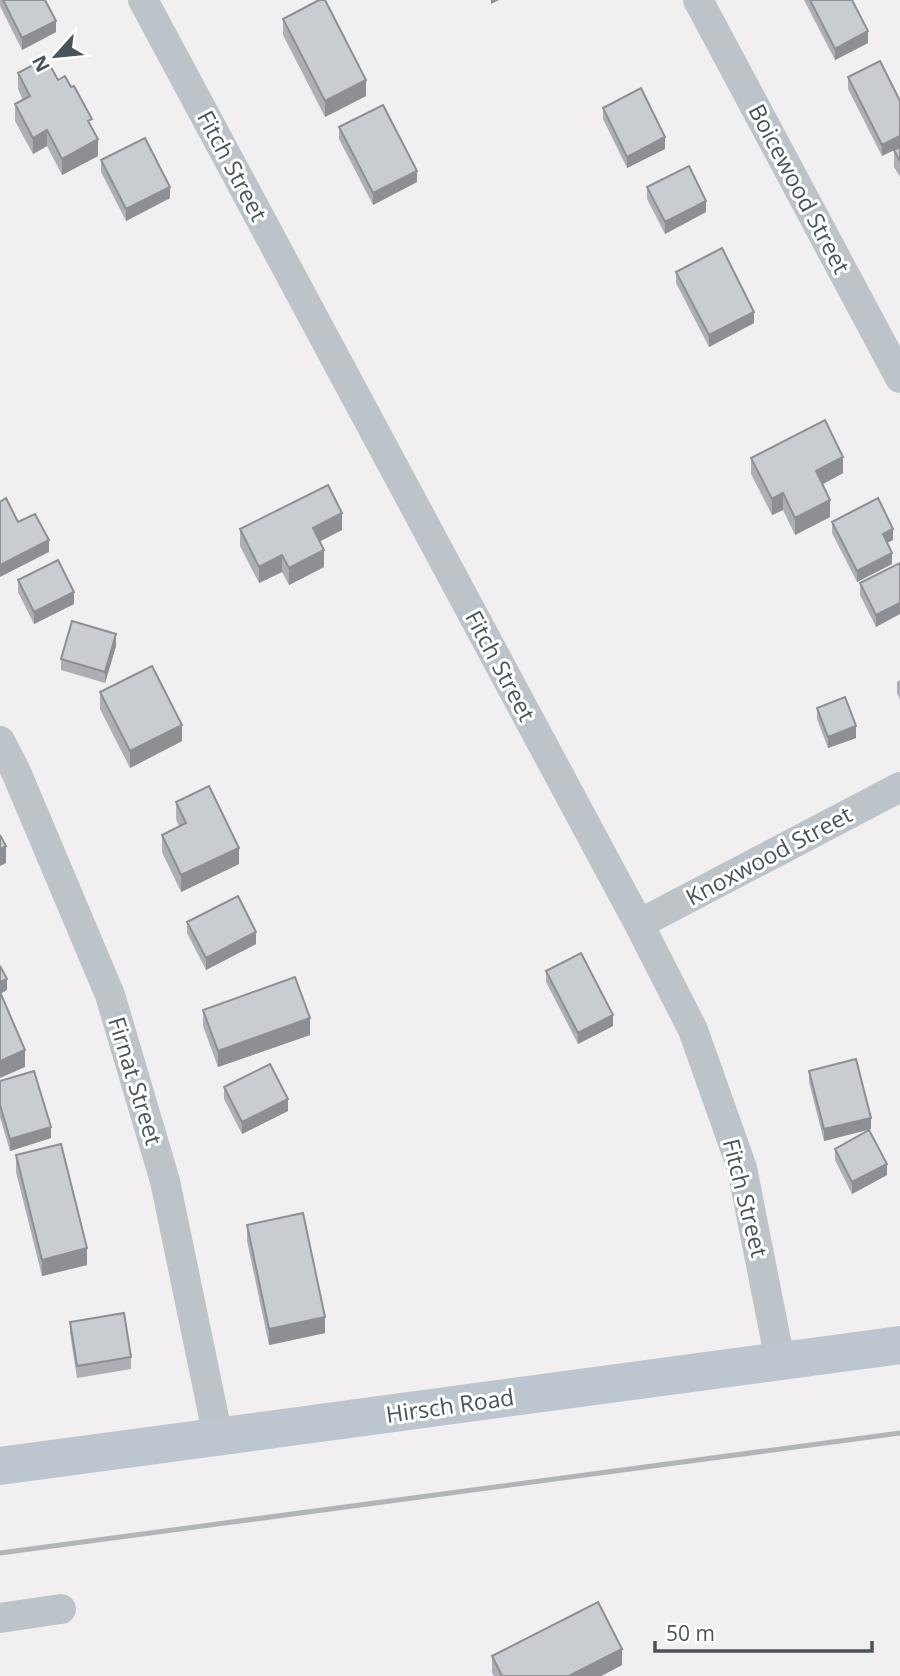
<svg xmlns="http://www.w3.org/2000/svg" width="900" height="1676" viewBox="0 0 900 1676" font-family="'Open Sans',sans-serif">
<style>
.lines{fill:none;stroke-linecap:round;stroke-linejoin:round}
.minor{stroke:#bcc4ca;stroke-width:30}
.secondary{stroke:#bdc6ce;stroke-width:38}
.rail{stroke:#b2b5b8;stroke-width:5}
.wall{fill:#adafb4}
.shaded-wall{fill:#8d8f92}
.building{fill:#c9ccd1;stroke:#8d8f92;stroke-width:2}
.labels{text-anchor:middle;stroke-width:6;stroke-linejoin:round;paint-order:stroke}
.street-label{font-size:23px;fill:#49535a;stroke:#fff}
</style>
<rect width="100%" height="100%" fill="#f1efef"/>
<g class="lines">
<!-- minor -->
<path class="minor" d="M143,0L639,924L693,1030L742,1168L780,1361
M698,0L900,378
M0,741L16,772L110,995L165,1181L218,1437
M639,924L900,787
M0,1618L61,1609"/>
<!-- secondary -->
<path class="secondary" d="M0,1466L900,1345"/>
<!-- rail -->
<path class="rail" d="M0,1553L900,1433"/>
</g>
<!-- wall -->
<path class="wall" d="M0,0H45L56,32L22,50L0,6Z
M804,0H852L868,43L835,60Z
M283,19L366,96L325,117L283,35Z
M18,73L58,80L92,128L98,156L62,175L47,146L33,154L15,121V104L23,100L18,89Z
M848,77L900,101V177L894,167V150L882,156L848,89Z
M603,108L665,149L627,168L603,119Z
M339,127L417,182L373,205L339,139Z
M101,160L170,198L126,221L101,172Z
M647,187L706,212L665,234L647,199Z
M676,272L754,323L709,347L676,283Z
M751,458L843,473L822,484L830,517L795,535L783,510L772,515L751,474Z
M832,522L893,540L887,543L892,564L857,582L832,533Z
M240,529L342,530L320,541L324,567L289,585L282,572L259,583L240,546Z
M900,563L876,627L860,595V583Z
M18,580L74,604L34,624L18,592Z
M116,646L105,683L61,670V659Z
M900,680V700L897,693V682Z
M100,692L182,741L130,768L100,709Z
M817,708L856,738L828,748L817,719Z
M176,802L239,864L181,892L162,852V835L179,827L176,819Z
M187,922L256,944L206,970L187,933Z
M546,971L613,1026L578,1044L546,982Z
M203,1010L310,1035L218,1067L203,1026Z
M809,1071L871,1129L824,1141L809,1082Z
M0,1081L51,1138L10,1151L0,1117Z
M224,1087L288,1111L242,1134L224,1099Z
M835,1149L887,1175L852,1194L835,1160Z
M16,1155L87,1265L42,1276L16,1172Z
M247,1225L325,1333L269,1345L247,1241Z
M70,1322L131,1357V1369L77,1378L70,1333Z
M492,1656L622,1665L601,1676H494L492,1673Z"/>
<!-- shaded-wall -->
<path class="shaded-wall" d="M491,0H499L491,4Z
M56,21V32L22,50V38Z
M868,31V43L835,60V49Z
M366,80V96L325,117V101Z
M47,130V146L33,154V138Z
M900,136V147L882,156V145Z
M665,137V149L627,168V157Z
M98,139V156L62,175V159Z
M417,171V182L373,205V193Z
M170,187V198L126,221V209Z
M706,201V212L665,234V222Z
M754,312V323L709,347V335Z
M843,457V473L816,488V471Z
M783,493V510L772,515V499Z
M830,500V517L795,535V518Z
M342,513V530L313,545V528Z
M893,529V540L883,545V534Z
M49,540V552L0,577V565Z
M324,550V567L289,585V568Z
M892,553V564L857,582V571Z
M282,555V572L259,583V567Z
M74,592V604L34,624V612Z
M900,603V614L876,627V615Z
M116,634V646L105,683V672Z
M182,725V741L130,768V751Z
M856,726V738L828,748V737Z
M6,846V863L0,866V849Z
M239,848V864L181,892V875Z
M256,932V944L206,970V958Z
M7,979V990L0,994V982Z
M613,1015V1026L578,1044V1033Z
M310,1018V1035L218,1067V1051Z
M25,1050V1067L0,1078V1061Z
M288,1099V1111L242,1134V1122Z
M871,1118V1129L824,1141V1129Z
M51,1127V1138L10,1151V1139Z
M887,1164V1175L852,1194V1182Z
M87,1248V1265L42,1276V1260Z
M325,1317V1333L269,1345V1329Z
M622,1649V1665L601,1676H569Z"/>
<!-- building -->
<path class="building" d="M3,0H45L56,21L22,38Z
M319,0H325L366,80L325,101L283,19Z
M810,0H852L868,31L835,49Z
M46,58L58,80L65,76L71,87L74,86L92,119L88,121L98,139L62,159L47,130L33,138L15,104L30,96L18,73Z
M880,61L900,101V136L882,145L848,77Z
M641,88L665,137L627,157L603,108Z
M383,105L417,171L373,193L339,127Z
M145,138L170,187L126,209L101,160Z
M900,147V161L894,150Z
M689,166L706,201L665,222L647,187Z
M722,248L754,312L709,335L676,272Z
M825,420L843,457L816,471L830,500L795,518L783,493L772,499L751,458Z
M328,485L342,513L313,528L324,550L289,568L282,555L259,567L240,529Z
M6,498L18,522L35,514L49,540L0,565V502Z
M878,498L893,529L883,534L892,553L857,571L832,522Z
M58,560L74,592L34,612L18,580Z
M900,563V603L876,615L860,583Z
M72,621L116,634L105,672L61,659Z
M152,666L182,725L130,751L100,692Z
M845,697L856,726L828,737L817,708Z
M209,786L239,848L181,875L162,835L186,823L176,802Z
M0,835L6,846L0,849Z
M238,896L256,932L206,958L187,922Z
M581,953L613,1015L578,1033L546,971Z
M0,966L7,979L0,982Z
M295,977L310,1018L218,1051L203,1010Z
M0,992L25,1050L0,1061Z
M856,1059L871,1118L824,1129L809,1071Z
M270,1064L288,1099L242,1122L224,1087Z
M34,1071L51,1127L10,1139L0,1105V1081Z
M869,1130L887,1164L852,1182L835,1149Z
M61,1144L87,1248L42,1260L16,1155Z
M303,1213L325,1317L269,1329L247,1225Z
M124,1313L131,1357L77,1366L70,1322Z
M598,1602L622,1649L569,1676H502L492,1656Z"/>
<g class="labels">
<!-- street labels -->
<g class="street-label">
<text transform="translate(232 166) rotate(62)" y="8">Fitch Street</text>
<text transform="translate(799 189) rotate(62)" y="8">Boicewood Street</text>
<text transform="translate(500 666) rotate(62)" y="8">Fitch Street</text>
<text transform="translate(769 856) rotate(-28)" y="8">Knoxwood Street</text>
<text transform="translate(135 1081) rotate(73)" y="8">Firnat Street</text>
<text transform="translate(745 1198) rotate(76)" y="8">Fitch Street</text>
<text transform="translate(450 1406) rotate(-8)" y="8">Hirsch Road</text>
</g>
</g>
<!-- north arrow -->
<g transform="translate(56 56) rotate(243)" stroke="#ffffff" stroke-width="5" paint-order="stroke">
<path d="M0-5L12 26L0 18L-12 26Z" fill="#49535a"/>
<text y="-10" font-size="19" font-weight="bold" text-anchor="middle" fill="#49535a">N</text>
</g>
<!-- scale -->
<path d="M655 1641v10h217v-10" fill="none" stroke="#49535a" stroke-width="3.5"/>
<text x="666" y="1641" font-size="21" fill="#49535a" stroke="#ffffff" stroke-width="5" paint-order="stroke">50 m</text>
</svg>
